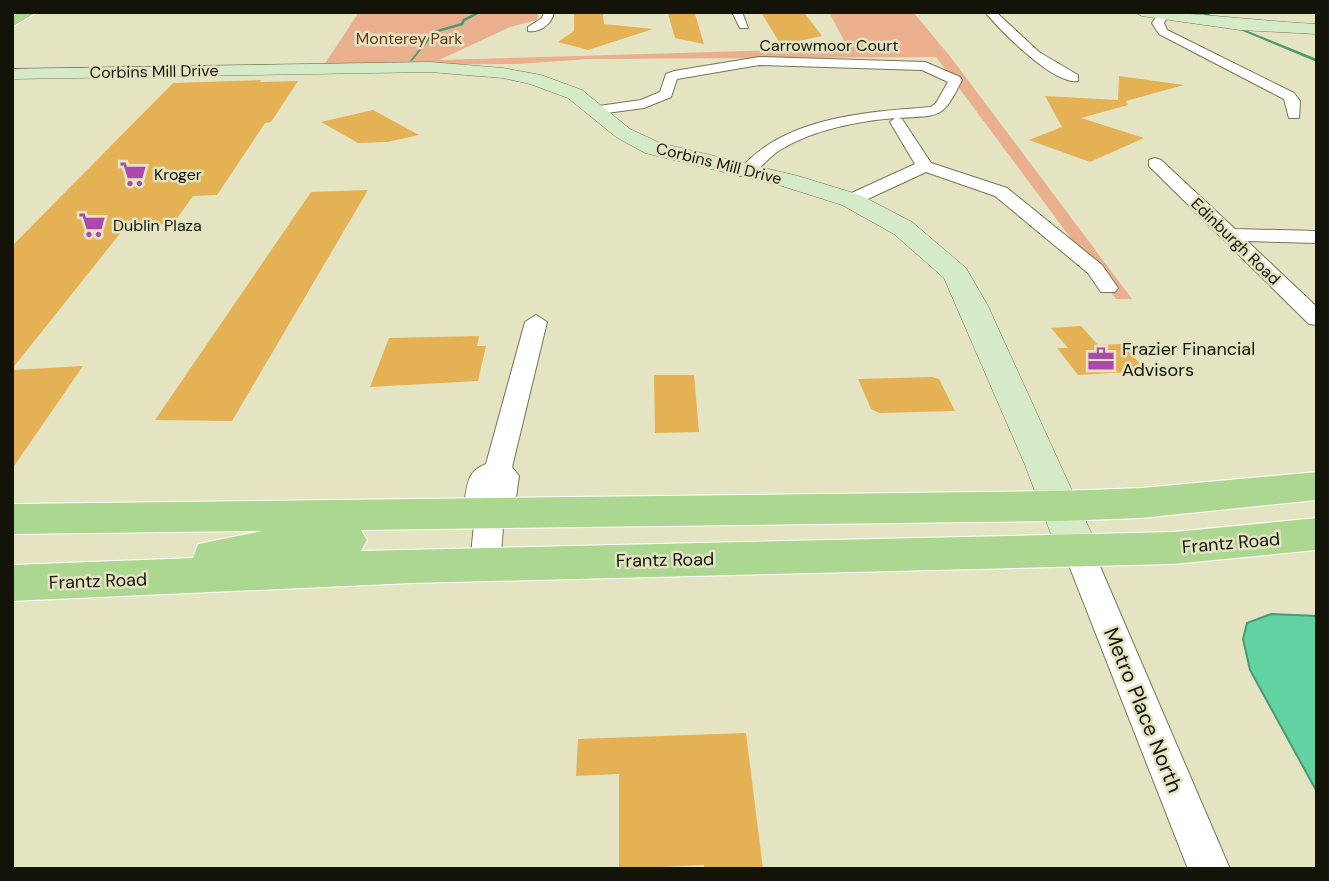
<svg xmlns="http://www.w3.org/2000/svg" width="1329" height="881" viewBox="0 0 1329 881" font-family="'DM Sans',sans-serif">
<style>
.green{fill:#eaaf8d}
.water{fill:#62d2a3;stroke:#4a9974;stroke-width:2}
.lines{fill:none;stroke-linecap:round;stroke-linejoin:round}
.stream{fill:#4a9974;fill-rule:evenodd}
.building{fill:#e5b155}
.street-casing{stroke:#767658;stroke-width:2}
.secondary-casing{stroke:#767658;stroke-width:1}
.primary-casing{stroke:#fff;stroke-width:2}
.street{fill:#fff;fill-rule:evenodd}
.secondary{fill:#d5ebc8;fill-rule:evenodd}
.primary{fill:#acd791;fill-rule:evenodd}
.labels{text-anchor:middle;stroke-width:5;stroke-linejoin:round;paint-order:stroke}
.far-park-label{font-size:16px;fill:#6d360f;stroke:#e4e4c2}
.far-street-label{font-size:16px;fill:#131307;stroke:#e4e4c2}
.far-poi-label{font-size:16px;fill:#131307;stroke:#e4e4c2;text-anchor:start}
.poi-label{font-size:18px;fill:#131307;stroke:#e4e4c2;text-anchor:start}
.street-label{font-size:18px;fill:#131307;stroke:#e4e4c2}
.near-street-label{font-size:21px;fill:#131307;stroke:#e4e4c2}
</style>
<rect width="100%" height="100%" fill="#e4e4c2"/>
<!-- green -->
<path class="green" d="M359,12H539L537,20L510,27L439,60L848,48L829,12H913L949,55L1132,299H1116L936,57L589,59L518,64L324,65Z"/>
<!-- water -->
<path class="water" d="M1271,614L1317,616V792L1250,670L1243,639L1247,623Z"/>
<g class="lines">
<!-- stream -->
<path class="stream" d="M477,12H482L465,21L463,25L435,33L412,61H410L433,31L461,23L463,19Z
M1198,12H1204L1220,19L1217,20Z
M1233,25L1317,59V62L1233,27Z"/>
</g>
<!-- building -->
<path class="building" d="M761,12H800L806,15L822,36L781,45Z
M574,14H603L604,24L653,29L588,50L558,42L574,31Z
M668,14H695L704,44L675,38Z
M1119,76L1184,85L1126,101L1128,105L1081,118L1144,138L1090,162L1029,140L1062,127L1045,96L1118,100Z
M261,80L260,82L298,81L271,122L265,123L217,195L193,196L173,224L126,226L12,369V246L173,83Z
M373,110L419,135L387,142L358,143L321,122Z
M368,190L232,421L155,420L311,192Z
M1081,326L1098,345L1122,344L1147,371L1078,375L1057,348H1068L1051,328Z
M479,336L477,346H486L478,381L370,387L389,338Z
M83,366L12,469V370Z
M654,375H694L699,432L655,433Z
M932,377L939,379L955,411L879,413L871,409L858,379Z
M746,733L763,869H704V865L619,869V774L576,776L578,739Z"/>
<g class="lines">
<!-- street casing -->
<g class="street-casing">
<path id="street" d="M544,12H554C552,24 540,33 528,31V27L542,18Z
M732,12H742L748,28H740Z
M985,12H996L1039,52L1078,75V81C1053,85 1000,30 985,12Z
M1159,13L1168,15L1164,23L1167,30L1294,93L1300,101L1299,118H1289L1284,99L1159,34L1152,23Z
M759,57L925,62L960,77L962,80C942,120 941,115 898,118L902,119L931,163L1007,188L1102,265L1118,288L1115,292H1101L1088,273L995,196L926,172L857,204H845L842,200L845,196L915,164L890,122L895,118C858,121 812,130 780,150C770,156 761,167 752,176H740L738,172C781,117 867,112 931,107L936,103L948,82L922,70L759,65L677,79L671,97L644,108L599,114L592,110L599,106L641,100L660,92L666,74L674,71Z
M1155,158L1161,160L1235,229L1317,231V243L1247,241L1317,307V325L1309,324L1149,166V160Z
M536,315L547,322L512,467L519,476L516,497L504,516L500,564L496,572L485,576L474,572L470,564L475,515L465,498C468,480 469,471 486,464L525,322Z
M1078,539L1089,542L1093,550L1230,869H1188L1063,550L1067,542Z"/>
</g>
<!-- secondary casing -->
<g class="secondary-casing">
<path id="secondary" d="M1135,12C1195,12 1256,21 1317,24V34L1240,30L1142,16Z
M430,62L503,68L541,75L582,90L630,129L660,143L798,176L860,195L912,222L966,268L988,306L1099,550L1093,561L1078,566L1063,561L1057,550L1025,465L944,278L894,234L842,205L782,186L645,153L616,137L568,98L530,84L503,78L430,72L12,79V69Z"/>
</g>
<!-- primary casing -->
<g class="primary-casing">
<path id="primary" d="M17,12H37L12,27V15Z
M1317,472V500L1141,518L1060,521L361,530L367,540L361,551L1173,532L1317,518V550L1173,564L413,583L12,601V565L193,558L198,544L262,531L12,534V504L1060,491L1141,488Z"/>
</g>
<!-- street -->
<use href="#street" class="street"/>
<!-- secondary -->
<use href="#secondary" class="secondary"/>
<!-- primary -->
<use href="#primary" class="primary"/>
</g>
<!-- icons -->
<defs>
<g id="supermarket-bare" transform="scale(2.1)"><path d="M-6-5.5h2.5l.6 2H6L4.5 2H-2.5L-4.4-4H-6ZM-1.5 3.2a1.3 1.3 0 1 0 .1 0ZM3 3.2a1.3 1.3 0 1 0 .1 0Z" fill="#ac49af" stroke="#e4e4c2" stroke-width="2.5" paint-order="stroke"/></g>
<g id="office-bare" transform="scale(2.1)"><path d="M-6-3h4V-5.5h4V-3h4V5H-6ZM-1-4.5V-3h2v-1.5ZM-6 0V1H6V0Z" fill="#ac49af" stroke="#e4e4c2" stroke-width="2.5" paint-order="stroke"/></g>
</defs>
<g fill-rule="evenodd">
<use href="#supermarket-bare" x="133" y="174"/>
<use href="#supermarket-bare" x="92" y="225"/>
<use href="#office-bare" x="1101" y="359"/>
</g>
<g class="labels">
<!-- far-park labels -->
<g class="far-park-label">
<text x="409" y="44">Monterey Park</text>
</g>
<!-- far-street labels -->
<g class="far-street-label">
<text x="829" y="51">Carrowmoor Court</text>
<text transform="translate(154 71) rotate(-1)" y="6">Corbins Mill Drive</text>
<text transform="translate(719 163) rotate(14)" y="6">Corbins Mill Drive</text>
<text transform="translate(1236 241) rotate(44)" y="6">Edinburgh Road</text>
</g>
<!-- far-poi labels -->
<g class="far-poi-label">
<text x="154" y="180">Kroger</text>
<text x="113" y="231">Dublin Plaza</text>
</g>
<!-- poi labels -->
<g class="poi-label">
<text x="1122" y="355">Frazier Financial<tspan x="1122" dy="21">Advisors</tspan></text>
</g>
<!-- street labels -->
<g class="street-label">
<text transform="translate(1231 543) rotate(-5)" y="6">Frantz Road</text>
<text transform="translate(665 560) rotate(-1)" y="6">Frantz Road</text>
<text transform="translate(98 581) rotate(-2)" y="6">Frantz Road</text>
</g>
<!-- near-street labels -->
<g class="near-street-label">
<text transform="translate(1143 710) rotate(68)" y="7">Metro Place North</text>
</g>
</g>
<!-- border -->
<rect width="1329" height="881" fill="none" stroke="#131307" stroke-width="28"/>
</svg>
